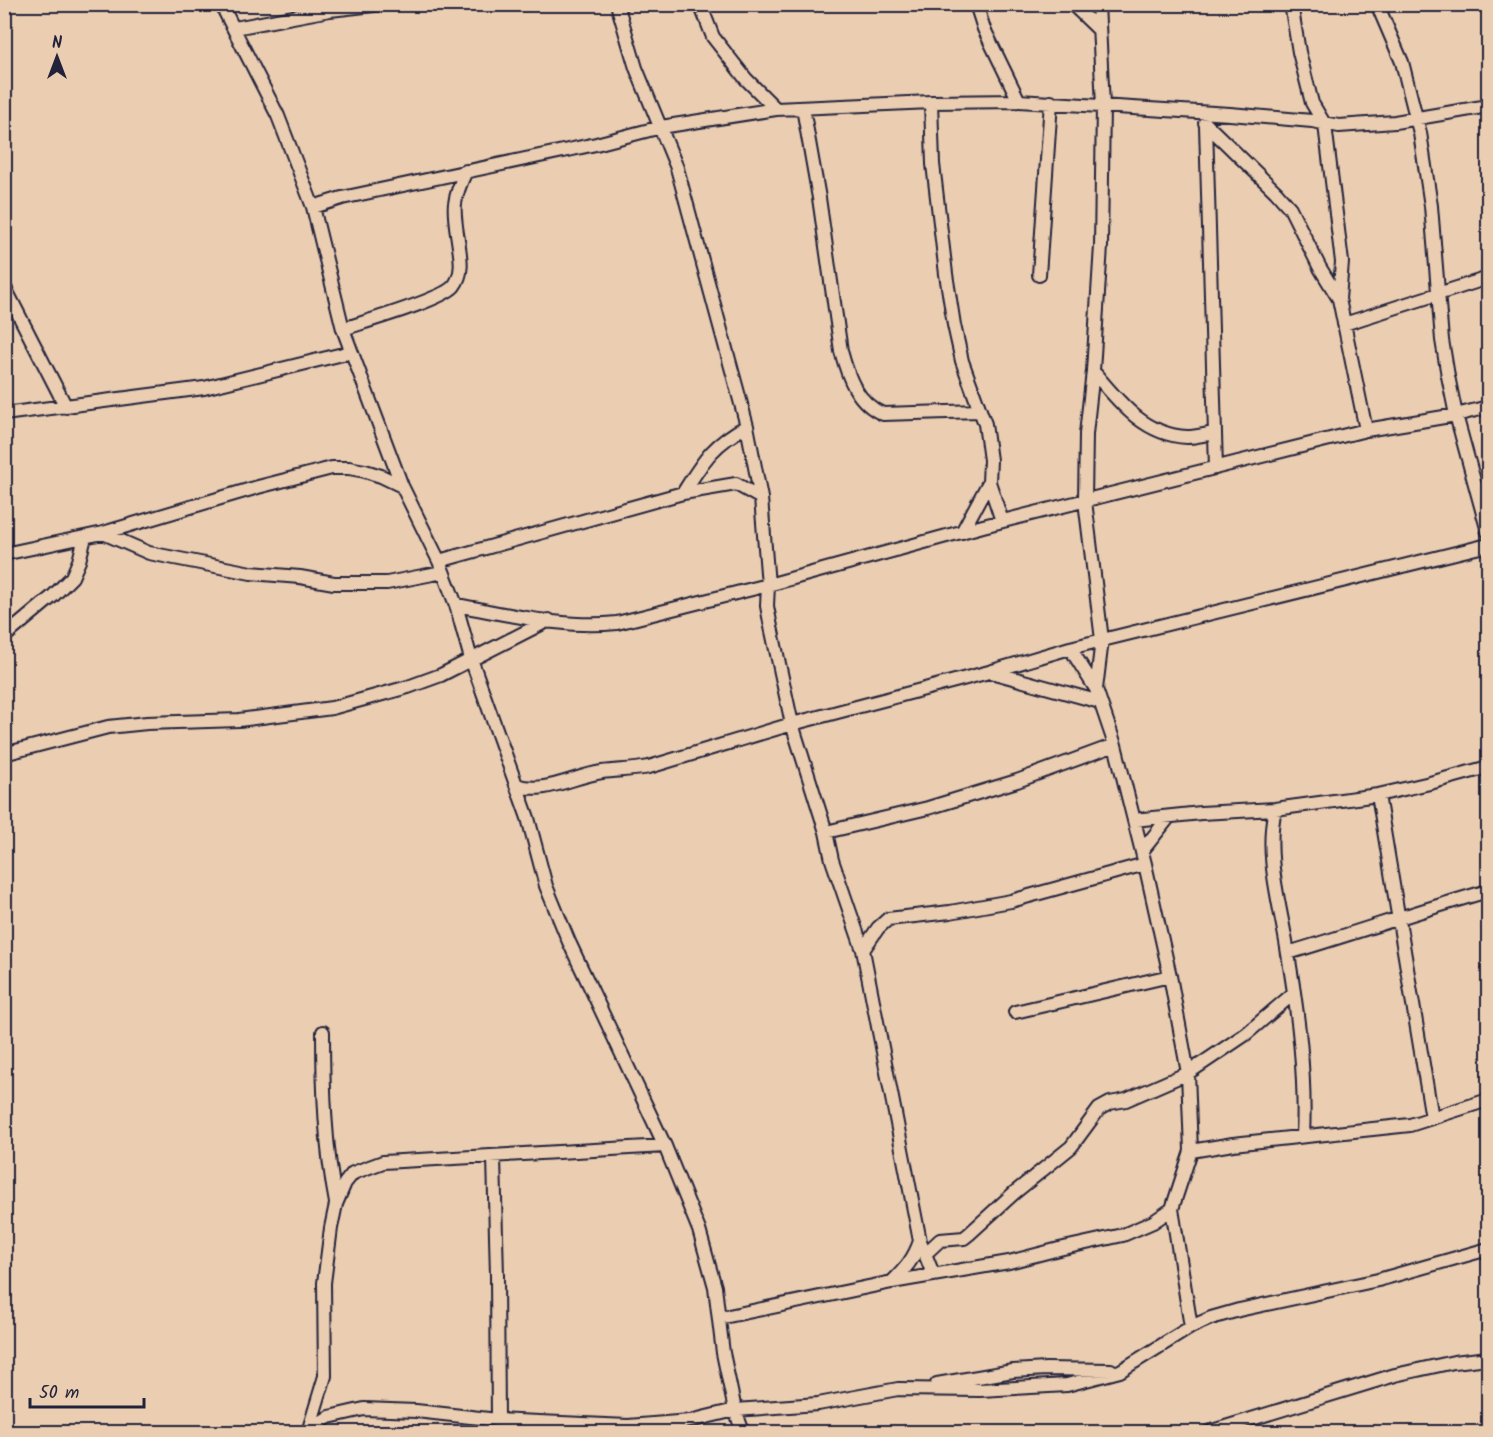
<svg xmlns="http://www.w3.org/2000/svg" width="1493" height="1437" viewBox="0 0 1493 1437" font-family="Kalam,sans-serif">
<style>
.lines{fill:none;stroke-linecap:round;stroke-linejoin:round}
.minor-casing{stroke:#22223b;stroke-width:16}
.minor{stroke:#ebceb2;stroke-width:12}
</style>
<rect width="100%" height="100%" fill="#ebceb2"/>
<filter id="ink" filterUnits="userSpaceOnUse"><feTurbulence type="fractalNoise" baseFrequency=".0167" numOctaves="2"/><feDisplacementMap in="SourceGraphic" scale="12" xChannelSelector="R" yChannelSelector="G"/><feConvolveMatrix kernelMatrix="1 2 1 2 8 2 1 2 1" color-interpolation-filters="sRGB"/></filter>
<g filter="url(#ink)">
<g class="lines">
<!-- minor casing -->
<g class="minor-casing">
<path id="minor" d="M221,4L278,116L313,207L343,329L402,486L439,561L456,605L471,659L528,818L546,886L569,942L665,1146L699,1230L715,1287L723,1353L735,1410L743,1432
M468,4H526
M617,4L636,68L677,168L747,426L761,498L768,585L767,606L770,622L792,724L826,832L832,860L863,950L920,1241L933,1274
M700,4L713,37L746,79L776,109
M976,4L984,29L1019,101
M1072,4L1098,29
M1291,4L1299,52L1312,103L1325,125L1342,262L1339,299L1366,430
M1377,4L1402,62L1420,133L1431,206L1442,340L1448,376L1456,415L1488,532
M235,28L330,10L383,4
M931,102L933,164L946,274L954,325L962,361L985,424L990,460L989,482L1002,521
M803,108L819,198L841,351C848,377 857,403 883,414L979,411
M1205,123L1276,192L1290,208L1320,268L1339,299
M1206,125L1216,468
M313,207L342,198L596,144L661,127L776,109L931,102L1019,101L1230,114L1312,121L1339,126L1395,122L1488,106
M1039,275L1051,102
M4,286L66,407
M1344,324L1488,278
M343,329C364,322 442,300 454,286C463,274 461,260 459,247C454,211 450,205 466,171
M1093,371C1119,402 1144,435 1187,437C1196,437 1207,434 1215,433
M4,414L204,388L351,352
M683,493C704,460 712,445 747,426
M962,532L989,482
M103,533L149,553L251,573L300,577L334,583H387L443,572
M4,554L103,533L258,487L332,468H349L365,471L381,476L402,486
M439,561L683,493L736,484L761,498
M456,605C508,614 564,629 617,623L768,585L983,526L1298,447L1366,430L1456,415L1488,407
M4,637L53,596L72,577L79,561L85,537
M1070,648L1096,689L1115,745L1145,864L1170,976L1188,1073L1191,1151L1172,1209L1191,1327
M991,672L1100,702
M1096,689L1102,640L1085,501L1086,434L1093,371L1101,246L1103,106L1098,4
M4,754L108,727L147,723L239,720L332,708L408,687L441,675L549,620
M516,785C544,795 574,776 602,772C618,770 633,770 649,767L792,724L989,672L1070,648L1488,545
M1378,795L1432,1118
M1275,809C1264,857 1281,906 1288,954C1298,1014 1306,1075 1303,1136
M1134,820L1201,813L1275,809L1378,795L1430,783L1488,767
M826,832L928,808L1017,781L1115,745
M1142,851L1169,817
M863,950L878,928L888,919L950,912L1011,901L1145,864
M1288,953C1355,933 1421,910 1488,891
M1015,1012L1170,976
M323,1032C323,1090 325,1146 336,1203
M1191,1151L1233,1144L1410,1125L1488,1100
M494,1157L497,1276L498,1420
M925,1254L940,1240L964,1238L969,1234L1014,1193L1071,1147L1099,1109L1110,1103L1126,1100L1188,1073L1246,1034L1294,993
M892,1282C905,1269 914,1259 920,1241
M719,1318L892,1282L1009,1262L1059,1249L1123,1235L1153,1222L1172,1209
M937,1384L1013,1371L1046,1369L1111,1370
M309,1429L325,1376L324,1283L331,1228L336,1204L345,1183L353,1173L383,1162L665,1146
M305,1432L329,1417L364,1409L416,1411L498,1420L628,1426L690,1421L735,1410L818,1404L898,1389L980,1390L1067,1385L1120,1371L1191,1327L1211,1318L1239,1310L1378,1280L1488,1249
M1209,1432L1395,1375L1454,1362L1488,1358"/>
</g>
<!-- minor -->
<use href="#minor" class="minor"/>
</g>
</g>
<!-- margin -->
<rect width="1493" height="1437" fill="none" stroke="#ebceb2" stroke-width="24"/>
<rect x="12" y="12" width="1469" height="1413" fill="none" stroke="#22223b" stroke-width="2" filter="url(#ink)"/>
<!-- north arrow -->
<g transform="translate(57 57)" stroke="#ebceb2" stroke-width="4.5" paint-order="stroke">
<path d="M0-4.5L10 22L0 15L-10 22Z" fill="#22223b"/>
<text y="-9" font-size="16" font-weight="bold" text-anchor="middle" fill="#22223b">N</text>
</g>
<!-- scale -->
<path d="M30 1398v9h114v-9" fill="none" stroke="#22223b" stroke-width="3"/>
<text x="39" y="1398" font-size="18" fill="#22223b" stroke="#ebceb2" stroke-width="4.5" paint-order="stroke">50 m</text>
</svg>
